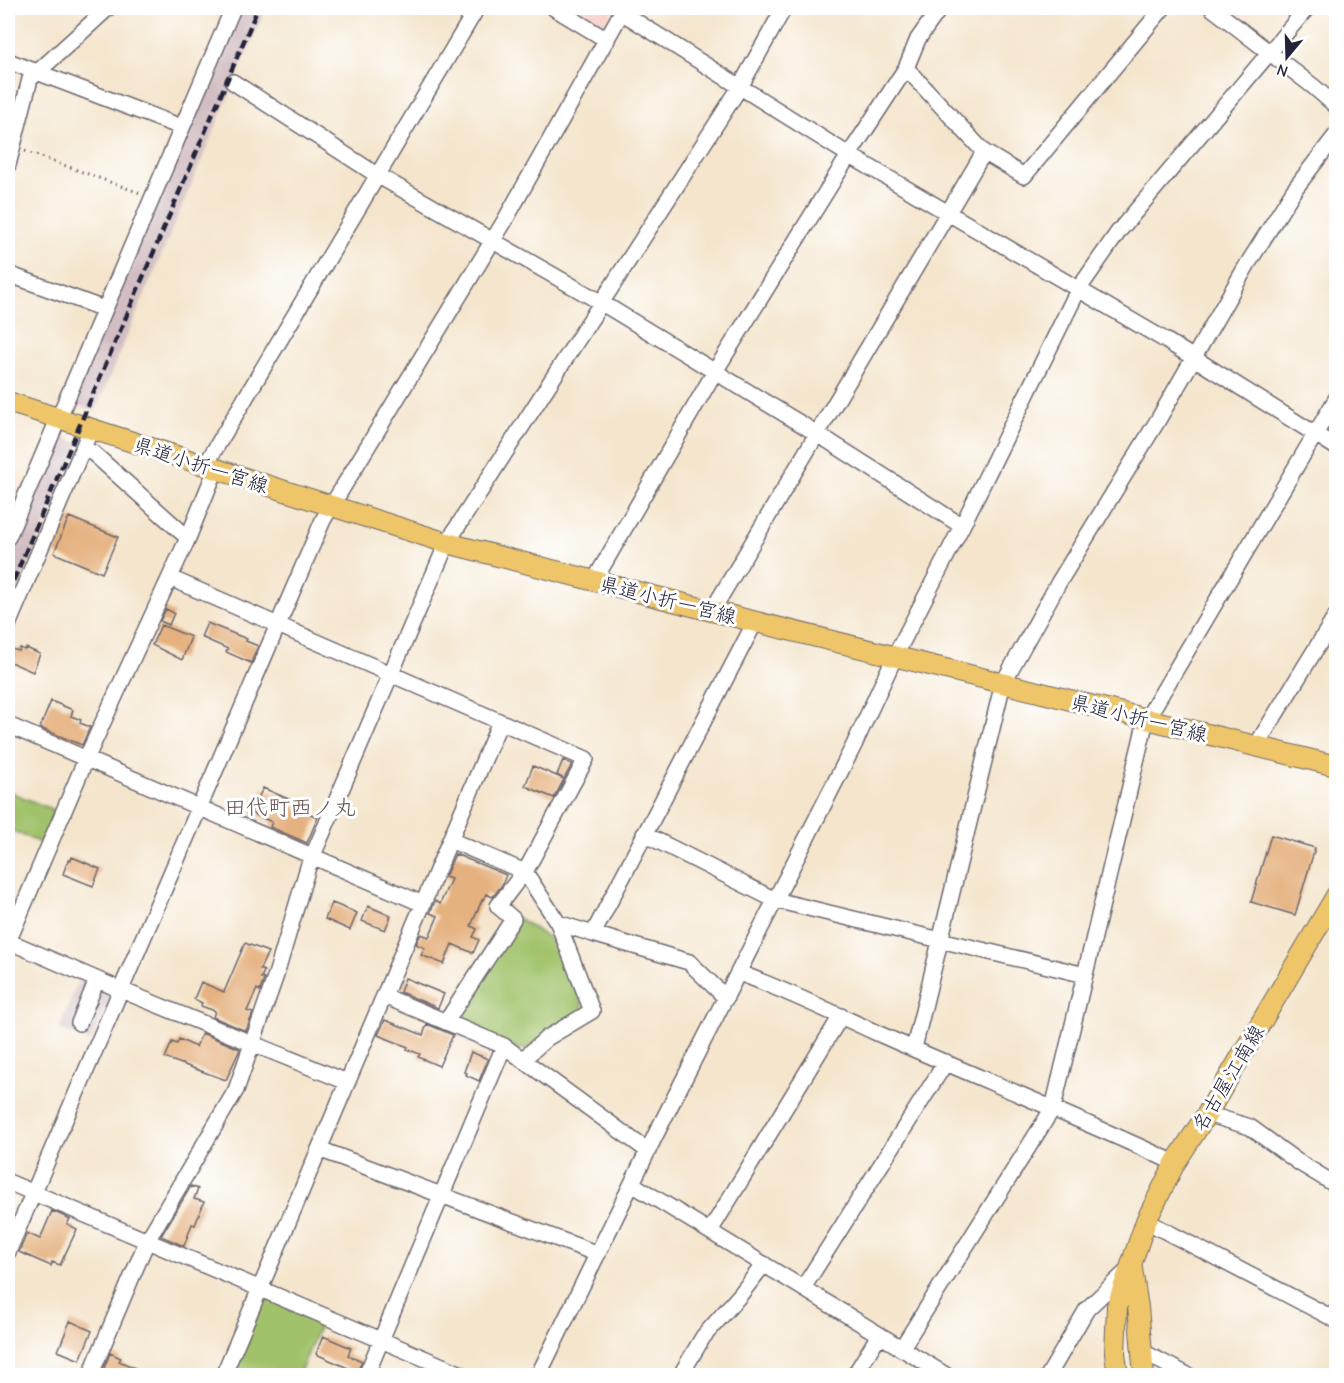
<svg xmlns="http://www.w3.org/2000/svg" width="1344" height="1383" viewBox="0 0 1344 1383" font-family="'Comic Neue','Klee One',sans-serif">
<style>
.built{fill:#f7d0ca}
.industrial{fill:#d2bec2}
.green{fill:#a1c26b;stroke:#627253;stroke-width:1.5}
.building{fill:#e5b17f}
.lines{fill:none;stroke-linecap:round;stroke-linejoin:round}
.minor-casing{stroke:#6c666e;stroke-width:18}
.major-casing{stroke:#6c666e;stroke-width:22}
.path{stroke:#6c666e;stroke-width:3;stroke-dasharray:1.5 4.5;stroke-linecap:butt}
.minor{stroke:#fff;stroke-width:15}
.major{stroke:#eec569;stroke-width:20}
.rail{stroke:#22223b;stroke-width:4.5;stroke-dasharray:9 4.5;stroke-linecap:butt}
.labels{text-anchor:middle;stroke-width:6;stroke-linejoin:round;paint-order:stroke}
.street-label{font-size:20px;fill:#22223b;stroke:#fff}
.quarter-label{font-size:22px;fill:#665453;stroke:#fff}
</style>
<rect width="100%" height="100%" fill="#fff"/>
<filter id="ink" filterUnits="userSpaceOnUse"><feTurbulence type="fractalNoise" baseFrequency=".0167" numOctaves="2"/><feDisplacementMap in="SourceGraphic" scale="12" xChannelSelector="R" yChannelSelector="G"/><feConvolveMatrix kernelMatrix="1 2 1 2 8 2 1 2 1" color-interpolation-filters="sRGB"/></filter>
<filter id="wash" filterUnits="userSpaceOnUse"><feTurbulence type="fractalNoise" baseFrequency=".008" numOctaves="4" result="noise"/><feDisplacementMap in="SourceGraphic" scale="24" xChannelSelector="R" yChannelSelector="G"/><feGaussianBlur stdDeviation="1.35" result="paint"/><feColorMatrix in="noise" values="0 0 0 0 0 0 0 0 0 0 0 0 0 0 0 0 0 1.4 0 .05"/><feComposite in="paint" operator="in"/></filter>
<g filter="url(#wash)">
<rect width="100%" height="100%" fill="#f4e5cc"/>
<!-- built -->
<path class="built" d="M564,8H614L603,26H596Z"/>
<!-- industrial -->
<path class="industrial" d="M239,8H266L95,411L71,403Z
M60,436L80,443L8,613V560Z
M80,977L109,990L111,995L91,1042L59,1029Z"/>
<!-- green -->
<path class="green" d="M8,791L58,812L45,845L8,829Z
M518,918L559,945L583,1006L581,1012L528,1048L520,1049L452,1019Z
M267,1298L322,1320L299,1375H245L232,1370L261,1300Z"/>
<g id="blocks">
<!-- building -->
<path class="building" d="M69,517L118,537L102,573L54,553Z
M166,609L174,613L169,625L160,621Z
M207,623L247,639L246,641L258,646L251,663L226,652L228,649L201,637Z
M161,625L191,637L182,660L152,645Z
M8,648L19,651L20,648L25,650L26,648L40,654L33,672L8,661Z
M51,701L73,710L71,716L81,720L80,723L90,727L82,745L40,728Z
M563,760L572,764L554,798L525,786L533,766L564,779L557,775Z
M263,788L293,801L291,806L318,817L307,843L270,827L272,822L251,813Z
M1271,835L1315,848L1295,915L1251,902Z
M455,854L506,875L502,885L493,897L486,894L483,900H482L471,926L477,929L473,937L479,940L473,953L452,944L444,964L421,955L425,948L416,944L421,934L429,937L438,916L430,913L435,901L440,904L451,879L445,877Z
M72,857L100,869L93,886L63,874L68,860H71Z
M332,903L357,913L350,930L325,919Z
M368,906L391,916L385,930L362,921Z
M245,943L268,952L260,969L264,971L261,978L264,979L260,991L257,989L247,1011L253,1013L246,1031L213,1017L215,1011L201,1006L202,1003L194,999L201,982L224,992Z
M405,978L444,994L438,1008L400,992Z
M385,1020L423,1035L427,1024L453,1035L439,1066L418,1057L420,1054L407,1049L408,1047L378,1035Z
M202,1033L240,1049L226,1080L165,1058L172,1042L177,1044L179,1039L196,1047Z
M471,1052L488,1059L479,1081L466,1075L467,1073L464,1072Z
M191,1186L198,1189L194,1199L204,1202L195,1225L192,1224L184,1246L161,1236Z
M52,1211L70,1219L67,1224L77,1229L60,1265L52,1262L51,1266L19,1252L27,1233L40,1239Z
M70,1321L92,1331L80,1360L58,1351Z
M323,1336L351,1348L348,1355L362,1361L357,1372L316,1354Z
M110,1353L121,1358L119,1361L153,1376H101Z"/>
</g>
</g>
<g filter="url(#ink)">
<use href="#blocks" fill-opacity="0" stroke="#6c666e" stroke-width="1.5"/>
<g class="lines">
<!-- minor casing -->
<g class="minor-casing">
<path id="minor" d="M554,8L607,40
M940,8L918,39L906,68L984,152L1024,176L1163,8
M1212,8L1314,87L1336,106
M621,12L849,155L1165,340L1336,447
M8,61L181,127
M233,82L377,175L602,303L816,433L962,526
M8,165L30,79L108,8
M8,274L104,309
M83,449L93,453L188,538
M205,466L477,8
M8,537L233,8
M170,578L586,759L525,872L558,923L592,1011L547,1038L522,1060
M594,581L714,373L849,155L906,68
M712,611L984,152
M8,625L91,429
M8,725L423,904
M1256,746L1336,616
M644,834L775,900L1085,975
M450,840L525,872
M558,923L593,934
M8,941L121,990L347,1082
M8,942L86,759L188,538L216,469
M739,973C786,990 831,1012 877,1033C976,1077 1077,1117 1175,1163
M384,996L504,1046L648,1151
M726,998L689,962L593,934L755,622
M446,1022L513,919L498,906L524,872
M79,1023L97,980
M914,1048L1003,683L1059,582L1158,420L1247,265L1294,190L1336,135
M1207,1114L1250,1127L1298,1162L1336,1185
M319,1149L598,1254
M8,1182L466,1376
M632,1184L947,1376
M1146,1221L1336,1320
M710,1231L841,1016
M8,1252L323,520L504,222L624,8
M803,1288L946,1062
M901,1349L1053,1108L1146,720L1336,399
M1141,1351L1189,1376
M90,1376L147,1241L236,1090L276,975L308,867L447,543L740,87L784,8
M223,1376L500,722
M366,1376L504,1046
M538,1376L655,1136L854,745L895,656L962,526L1078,290L1119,231L1307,8
M680,1376L703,1337L740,1295L764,1264
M854,1376L879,1335
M1048,1376L1087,1309L1129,1269"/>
</g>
<!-- major casing -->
<g class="major-casing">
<path id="major" d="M8,402L447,543L712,611L1336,766
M1132,1269L1138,1307L1144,1376
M1118,1376L1115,1353L1117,1306L1146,1221L1175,1163L1207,1114L1336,896"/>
</g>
<!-- path -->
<path class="path" d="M25,151L140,193"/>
<!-- minor -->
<use href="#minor" class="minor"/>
<!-- major -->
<use href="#major" class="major"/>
<!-- rail -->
<path class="rail" d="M8,593L258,8"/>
</g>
</g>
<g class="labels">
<!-- street labels -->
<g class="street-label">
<text transform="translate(201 465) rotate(18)" y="7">県道小折一宮線</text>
<text transform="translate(668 600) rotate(14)" y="7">県道小折一宮線</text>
<text transform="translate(1139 718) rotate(14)" y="7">県道小折一宮線</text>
<text transform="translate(1228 1078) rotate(-59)" y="7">名古屋江南線</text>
</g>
<!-- quarter labels -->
<g class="quarter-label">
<text x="290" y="815">田代町西ノ丸</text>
</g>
</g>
<!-- margin -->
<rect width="1344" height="1383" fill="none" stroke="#fff" stroke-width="30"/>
<!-- north arrow -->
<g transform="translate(1287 57) rotate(199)" stroke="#ffffff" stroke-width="4.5" paint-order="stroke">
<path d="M0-4.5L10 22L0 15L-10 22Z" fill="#22223b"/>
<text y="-9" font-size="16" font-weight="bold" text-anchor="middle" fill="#22223b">N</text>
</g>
</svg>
